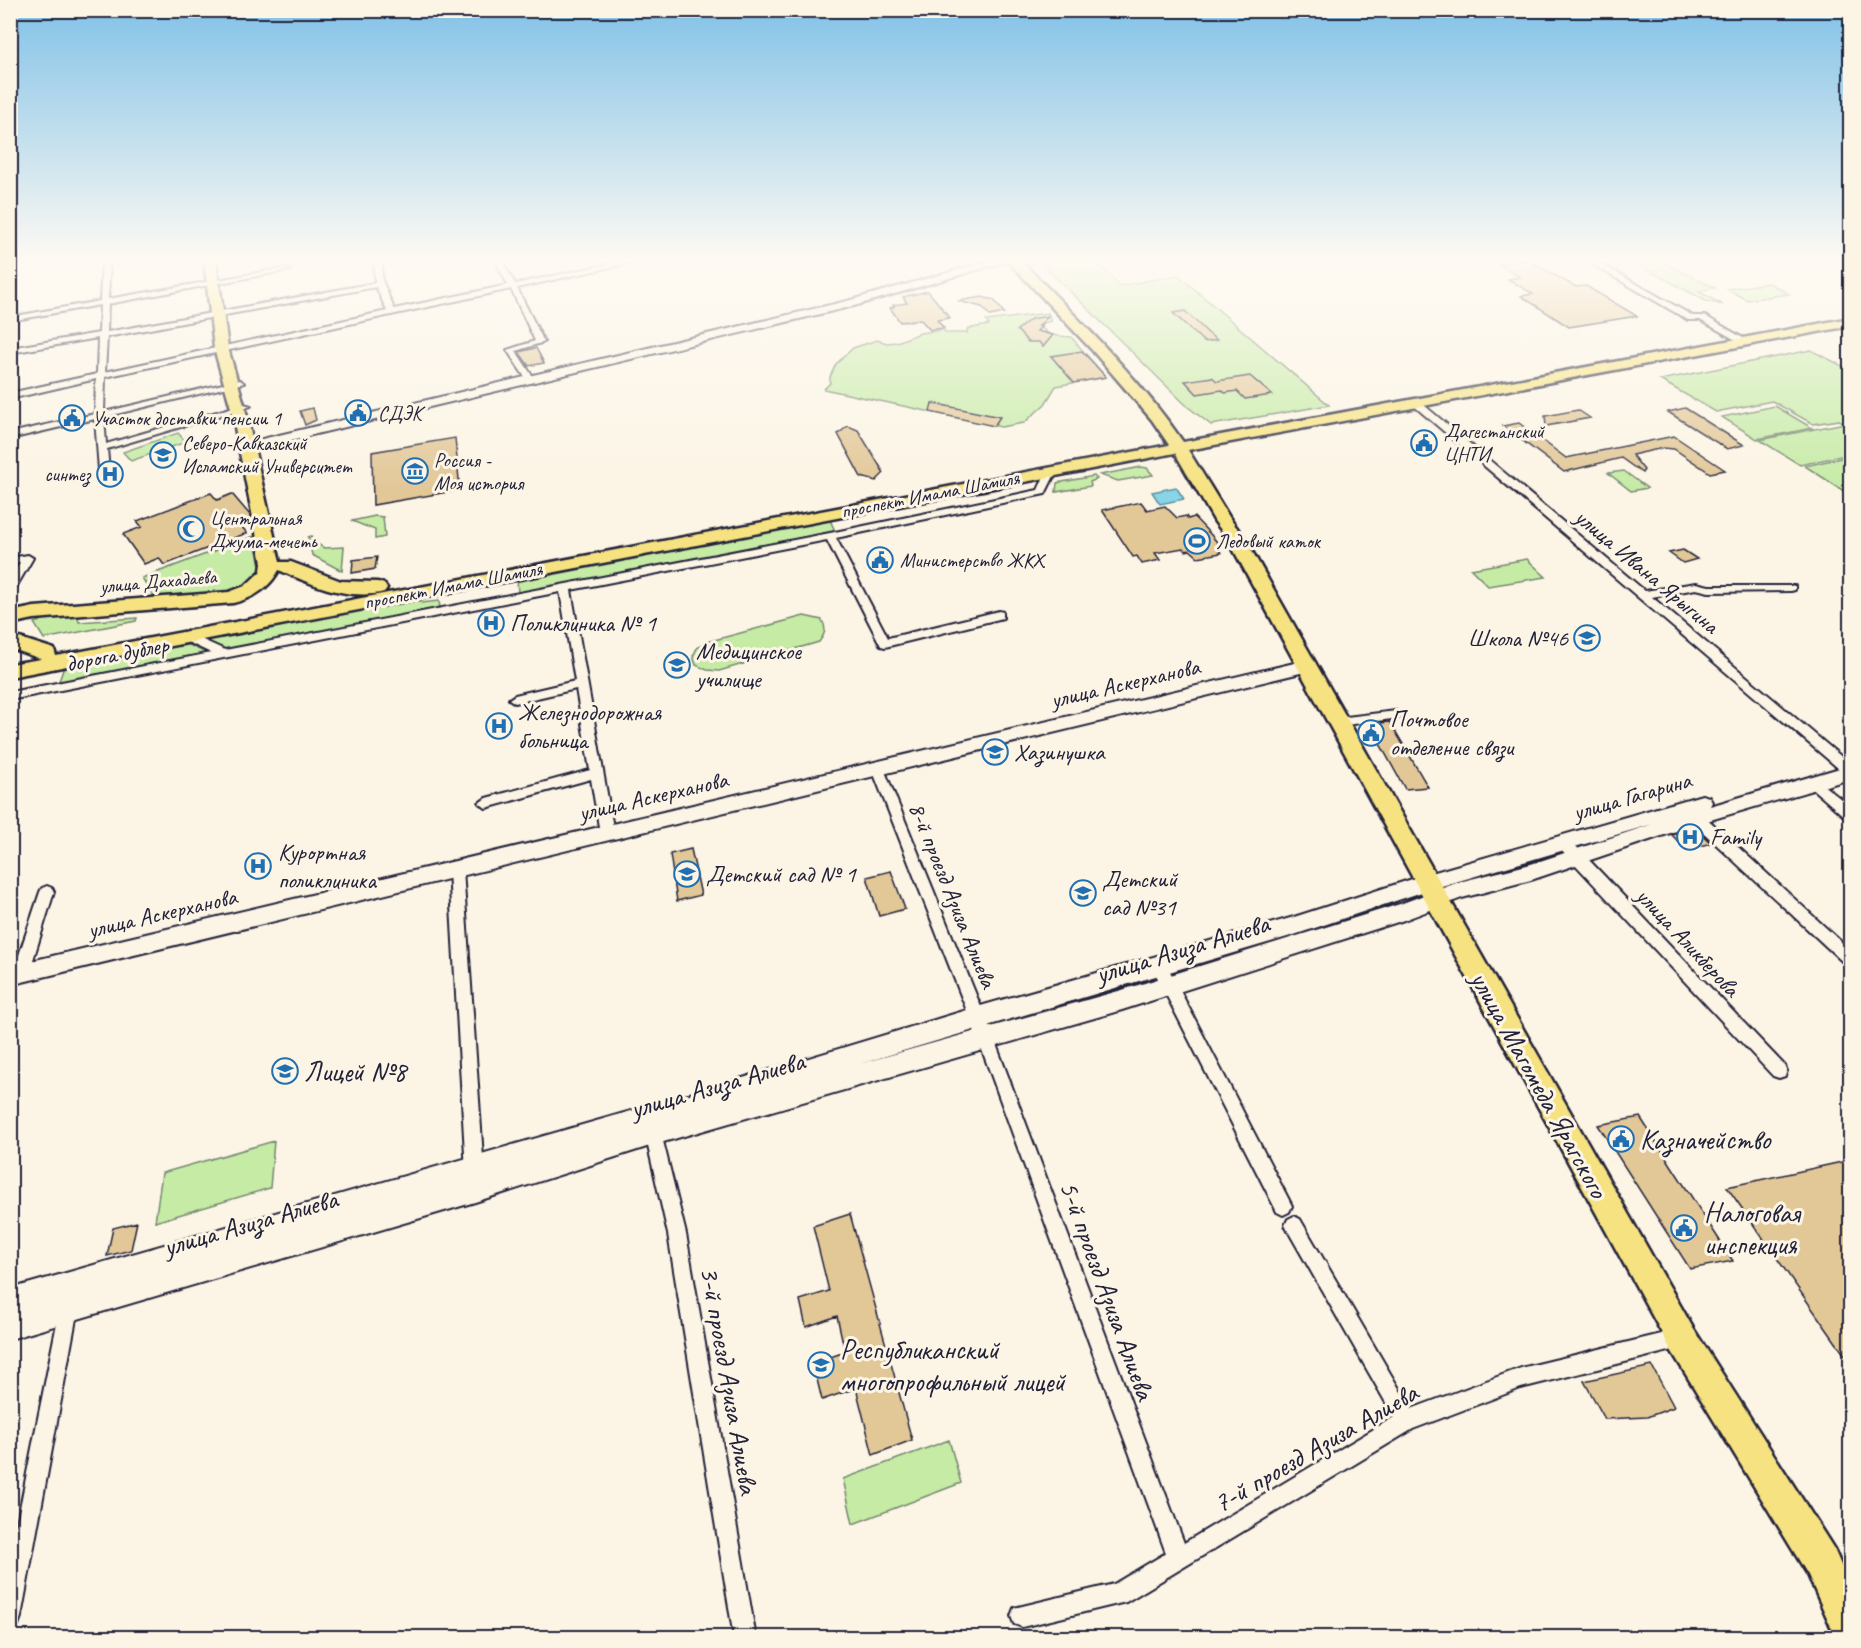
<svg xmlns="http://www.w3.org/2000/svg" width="1861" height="1648" viewBox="0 0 1861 1648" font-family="Caveat,sans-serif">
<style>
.green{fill:#c5eba5;stroke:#748670;stroke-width:1.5}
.water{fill:#87d5e6;stroke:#5f8da2;stroke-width:1.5}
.building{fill:#e2c797;stroke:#22223b;stroke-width:1.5}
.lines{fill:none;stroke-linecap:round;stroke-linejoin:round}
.minor-casing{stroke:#22223b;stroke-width:4}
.secondary-casing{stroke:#22223b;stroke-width:4}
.primary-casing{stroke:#22223b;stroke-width:5}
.minor{fill:#fcf5e5;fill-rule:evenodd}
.secondary{fill:#fcf5e5;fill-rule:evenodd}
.primary{fill:#f6e281;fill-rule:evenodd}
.labels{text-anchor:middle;stroke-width:6;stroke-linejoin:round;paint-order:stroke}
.far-poi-label{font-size:20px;fill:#22223b;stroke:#fcf5e5;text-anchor:start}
.far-street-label{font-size:20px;fill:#22223b;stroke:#fcf5e5}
.street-label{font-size:24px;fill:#22223b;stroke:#fcf5e5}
.poi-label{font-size:24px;fill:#22223b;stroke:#fcf5e5;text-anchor:start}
.near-street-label{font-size:28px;fill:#22223b;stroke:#fcf5e5}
.near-poi-label{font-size:28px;fill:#22223b;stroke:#fcf5e5;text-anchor:start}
</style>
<rect width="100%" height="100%" fill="#fcf5e5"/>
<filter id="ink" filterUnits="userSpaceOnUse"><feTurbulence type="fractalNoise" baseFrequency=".0167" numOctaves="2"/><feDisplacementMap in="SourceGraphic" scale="12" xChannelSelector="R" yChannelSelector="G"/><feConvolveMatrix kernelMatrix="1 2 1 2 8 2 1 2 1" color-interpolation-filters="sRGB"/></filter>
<g filter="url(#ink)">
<!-- green -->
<path class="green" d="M1038,260H1094L1120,286L1178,275L1329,405L1211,425L1188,407Z
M1629,260H1658L1715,288L1698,291L1723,305L1706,301Z
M1769,283L1789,294L1747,300L1727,289Z
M1048,313L1051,321L1040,324C1045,336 1055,336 1071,337L1106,377L1056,386L1045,404L1024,423L1001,427L824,389L830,383V377L836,364L853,348L877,340L887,343L897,342L920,333L944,330L946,333H967V329L989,325L986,321Z
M1811,350L1850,370V454L1800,465L1760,440L1845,423L1839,420L1813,424L1772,401L1716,412L1660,380Z
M1775,406L1812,428L1757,439L1722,417Z
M178,433L186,442L131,461L123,452Z
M1850,456V495L1805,466Z
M1141,467L1147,468L1153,475L1118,481L1100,475Z
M1624,471L1647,488L1631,491L1608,473Z
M1094,476L1097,479L1090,482L1091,486L1056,492L1057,483Z
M375,516L383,517L385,537L375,539V530L352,521Z
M829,518L835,531L518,593L517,579Z
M254,536L260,566L259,575C228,601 194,597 156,600L142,578Z
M312,536L314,542L324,548L344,547L342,571L312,555L308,537Z
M1527,559L1546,577L1488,586L1471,569Z
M417,597L421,603L439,601L440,608L226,650L204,640Z
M804,616L822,620C827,629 825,634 819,642L719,671L707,670L696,665L693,656L697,648L707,642Z
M78,617L79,622L137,618L136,621L44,639L34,623L46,619Z
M185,643L208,654L58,684L64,667L116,656L141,657Z
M274,1141L270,1188L155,1222L162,1173Z
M949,1440L961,1483L853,1524L843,1479Z"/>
<!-- water -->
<path class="water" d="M1176,487L1184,499L1160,504L1152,492Z"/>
<!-- building -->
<path class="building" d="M1527,260L1576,287L1586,286L1637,316L1569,327L1521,296L1533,294L1508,279L1520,277L1499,264Z
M928,291L950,318L937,320L944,328L930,330L921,320L900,322L890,308L894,307L893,305L907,303L903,297Z
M982,297L994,300L1004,313L990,316L982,307L958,301Z
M1185,311L1209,334L1217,340L1204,342L1173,313Z
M1048,316L1039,326H1042L1037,331L1053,335L1043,347L1039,342H1028L1017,330L1031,319Z
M536,348L544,363L529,366L519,352Z
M1082,351L1106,377L1074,383L1051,356Z
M1250,376L1272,395L1245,399L1237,391L1225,393L1222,390L1197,394L1185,381L1212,377L1217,381Z
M932,403L1000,417L994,426L930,412Z
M313,408L316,420L305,425L300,411Z
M1685,408L1744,445L1727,449L1668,412Z
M1578,410L1590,418L1546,426L1545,416Z
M1519,423L1566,458L1674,436L1725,470L1710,473L1674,449L1663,448L1632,455L1644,470L1642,473L1621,458L1564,472L1503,426Z
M848,426L858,430L884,473L876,481L861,477L838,434Z
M455,438L460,490L373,505L372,452Z
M211,493L217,500L232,494L250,515L251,522L241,526L247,533L164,565L159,558L144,564L123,534L142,527L137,521Z
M1141,502L1147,510L1165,506L1177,518L1186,516L1188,519L1194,517L1212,536L1220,546L1217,547L1221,553L1198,557L1190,550L1186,551L1183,548L1155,553L1160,560L1142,564L1137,556L1133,557L1102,510Z
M1683,550L1697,559L1683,563L1669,553Z
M377,557L375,569L352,573L353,560Z
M1390,722L1428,787L1405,789L1369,724Z
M1694,827L1711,843L1687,850L1672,835Z
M691,849L701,895L677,901L670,854Z
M891,871L905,909L879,916L867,877Z
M1640,1117L1733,1261L1690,1269L1598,1125Z
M1851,1160V1364L1727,1187Z
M850,1214L912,1440L873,1455L856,1388L822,1400L813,1363L845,1352L837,1316L806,1327L800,1300L829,1291L813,1226Z
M137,1222L131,1250L107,1256L113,1228Z
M1652,1366L1674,1407L1647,1417L1605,1419L1584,1381Z"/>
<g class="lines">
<!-- minor casing -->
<g class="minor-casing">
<path id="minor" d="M102,260H110L108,299L286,268L290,270L108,304L107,332L375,283L374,260H382V280L394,309L508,285L495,260H502L515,284L628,260H643L517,288L544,342L516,351L535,380L531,383L528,382L507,350L535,341L511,289L105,377L104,412L240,380L244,383L104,417L106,444L244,404L251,406L107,449L109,470L104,473L99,470L95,419L10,439V433L95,414L96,379L10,399V393L97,374L98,338L10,353V348L99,333L100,305L10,321V317L100,301ZM376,287L387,311L105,372L107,337Z
M1585,260H1594L1693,316H1705L1750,342L1743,344L1700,320H1688Z
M1413,401H1419L1645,591L1696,583L1709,586H1795V590L1791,591L1709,592L1696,589L1652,597L1850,764V776L1845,774L1413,405Z
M1051,469L1056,472L1045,494L836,538L888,638L999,611L1003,612V618L999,619L885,647L881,646L827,540L571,590L614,833L612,837H602L600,833L591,779L486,808L479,803L486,798L590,770L576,689L515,703L509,699L515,695L575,681L560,592L10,700V692L211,653L181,639V633L185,632L225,650L830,533L1038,490L1046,472Z
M28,555L33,558L15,589L10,592V579L20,562L10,564V558Z
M1396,711L1402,715L1400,718L1338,726L1332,722L1338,718Z
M878,764L884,769L994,1039L1184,1543L1394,1417L1288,1231L1285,1225L1288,1219L1294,1216L1300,1219L1411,1409L1521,1368L1682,1329L1689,1332L1692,1339L1689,1346L1521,1388L1413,1429L1126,1602L1022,1627L1014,1624L1011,1616L1014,1608L1114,1584L1166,1553L978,1039L872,769Z
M1813,777L1850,806V818L1845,817L1808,785L1806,782Z
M1696,812L1701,813L1850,950V965L1845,964L1691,821L1689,817L1691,813Z
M1564,838L1569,839L1785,1066L1787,1071L1785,1076L1779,1078L1773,1076L1559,847L1557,843L1559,839Z
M456,864L461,866L463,870L484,1172L481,1178L475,1181L469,1178L466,1172L449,870L451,866Z
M47,886L52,888L54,892L29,973L26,978L21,980L16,978L13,973L40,892L42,888Z
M1159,959L1164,960L1289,1200L1292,1206L1289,1212L1283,1215L1277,1212L1151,965L1154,960Z
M653,1125L659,1127L661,1133L686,1234L756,1638H734L668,1234L645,1133L647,1127Z
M69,1299L76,1301L78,1308L21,1617L18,1625L10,1628V1558L60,1308L62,1301Z"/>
</g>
<!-- secondary casing -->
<g class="secondary-casing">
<path id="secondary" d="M993,260H1011L854,306L245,451L238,447L245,443L847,301Z
M1307,660L1313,662L1315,666L1313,670L10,985V966Z
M1850,765V779L1700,823L1531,880L1462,898L1404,920L1122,1010L653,1145L475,1202L10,1339V1289L680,1097L977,1007L1294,917L1428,874L1702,795L1709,797L1712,802L1710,806ZM1653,824L1531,864L1459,882L1400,904L1122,990L859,1064L1294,935L1428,890Z"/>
</g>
<!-- primary casing -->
<g class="primary-casing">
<path id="primary" d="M204,260H216L228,348L245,408L280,562H291L341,581L378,582L384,584L387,588L384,592C349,601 311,584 279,570C269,589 253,598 233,603L34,619L10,624V612L34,607L229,592L245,586L261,571L262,563L231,408L214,348Z
M1007,260H1020C1077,318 1137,375 1183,442L1850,318V326L1188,450L1231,520L1244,537L1693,1328L1834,1549L1850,1586V1638H1836L1808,1575L1671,1350L1227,538L1215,522L1175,453L10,677V664L41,659L10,648V635L54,649L56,656L1169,445L1152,420L1092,350Z"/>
</g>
<!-- minor -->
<use href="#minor" class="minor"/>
<!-- secondary -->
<use href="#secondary" class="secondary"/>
<!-- primary -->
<use href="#primary" class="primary"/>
</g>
</g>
<!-- sky -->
<linearGradient id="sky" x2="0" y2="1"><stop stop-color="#81c1e7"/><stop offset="0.53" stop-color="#fefaf3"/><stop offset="1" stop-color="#fefaf3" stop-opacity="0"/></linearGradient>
<rect width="1861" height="491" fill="url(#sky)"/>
<!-- icons -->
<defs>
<g id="civic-ring" transform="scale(1.35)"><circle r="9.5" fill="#fcf5e5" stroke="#1f6fb2" stroke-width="1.5"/><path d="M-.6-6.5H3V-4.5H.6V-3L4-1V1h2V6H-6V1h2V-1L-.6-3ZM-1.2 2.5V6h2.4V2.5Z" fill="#1f6fb2"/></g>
<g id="university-ring" transform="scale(1.35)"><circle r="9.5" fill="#fcf5e5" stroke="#1f6fb2" stroke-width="1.5"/><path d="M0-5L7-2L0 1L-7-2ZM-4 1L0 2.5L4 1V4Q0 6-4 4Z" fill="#1f6fb2"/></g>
<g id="museum-ring" transform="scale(1.35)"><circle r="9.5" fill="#fcf5e5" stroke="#1f6fb2" stroke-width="1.5"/><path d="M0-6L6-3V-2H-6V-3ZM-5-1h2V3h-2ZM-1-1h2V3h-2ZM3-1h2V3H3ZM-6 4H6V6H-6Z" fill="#1f6fb2"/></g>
<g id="hospital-ring" transform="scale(1.35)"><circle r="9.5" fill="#fcf5e5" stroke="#1f6fb2" stroke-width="1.5"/><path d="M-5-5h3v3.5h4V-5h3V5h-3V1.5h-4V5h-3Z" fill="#1f6fb2"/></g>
<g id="mosque-ring" transform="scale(1.35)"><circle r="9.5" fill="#fcf5e5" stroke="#1f6fb2" stroke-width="1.5"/><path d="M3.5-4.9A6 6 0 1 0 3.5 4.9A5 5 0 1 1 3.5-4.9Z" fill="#1f6fb2"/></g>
<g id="stadium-ring" transform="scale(1.35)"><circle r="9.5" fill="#fcf5e5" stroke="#1f6fb2" stroke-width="1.5"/><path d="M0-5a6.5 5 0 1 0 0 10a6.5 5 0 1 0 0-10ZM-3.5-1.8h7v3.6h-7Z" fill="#1f6fb2"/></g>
<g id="school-ring" transform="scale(1.35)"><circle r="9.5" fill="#fcf5e5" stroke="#1f6fb2" stroke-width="1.5"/><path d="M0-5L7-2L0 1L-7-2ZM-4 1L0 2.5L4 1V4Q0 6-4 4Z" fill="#1f6fb2"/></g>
</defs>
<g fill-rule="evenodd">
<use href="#civic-ring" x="358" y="413"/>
<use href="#civic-ring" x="72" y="418"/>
<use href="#civic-ring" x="1424" y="443"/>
<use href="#university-ring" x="163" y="455"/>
<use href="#museum-ring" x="415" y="471"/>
<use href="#hospital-ring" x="110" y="474"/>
<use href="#mosque-ring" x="191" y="529"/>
<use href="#stadium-ring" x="1197" y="541"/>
<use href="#civic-ring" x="880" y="560"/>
<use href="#hospital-ring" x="491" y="623"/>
<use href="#school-ring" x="1587" y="638"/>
<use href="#university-ring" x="677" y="665"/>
<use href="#hospital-ring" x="499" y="726"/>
<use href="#civic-ring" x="1371" y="733"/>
<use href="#school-ring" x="995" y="752"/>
<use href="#hospital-ring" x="1690" y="837"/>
<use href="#hospital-ring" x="258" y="866"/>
<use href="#school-ring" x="687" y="874"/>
<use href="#school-ring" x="1083" y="893"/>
<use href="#school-ring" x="285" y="1071"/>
<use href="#civic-ring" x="1621" y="1139"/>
<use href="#civic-ring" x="1684" y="1228"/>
<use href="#university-ring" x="821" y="1365"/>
</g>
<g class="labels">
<!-- far-poi labels -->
<g class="far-poi-label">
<text x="378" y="420">СДЭК</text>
<text x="92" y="425">Участок доставки пенсии 1</text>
<text x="1444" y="438">Дагестанский<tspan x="1444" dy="23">ЦНТИ</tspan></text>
<text x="182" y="450">Северо-Кавказский<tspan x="182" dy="23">Исламский Университет</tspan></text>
<text x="434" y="467">Россия -<tspan x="434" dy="23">Моя история</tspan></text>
<text x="90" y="481" text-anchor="end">синтез</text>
<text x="210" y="525">Центральная<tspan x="210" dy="23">Джума-мечеть</tspan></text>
<text x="1216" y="548">Ледовый каток</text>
<text x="900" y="567">Министерство ЖКХ</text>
</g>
<!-- far-street labels -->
<g class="far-street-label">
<text transform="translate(930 494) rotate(-11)" y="7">проспект Имама Шамиля</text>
<text transform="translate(158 581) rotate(-5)" y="7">улица Дахадаева</text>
<text transform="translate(453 585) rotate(-11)" y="7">проспект Имама Шамиля</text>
</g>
<!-- street labels -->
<g class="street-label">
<text transform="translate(1647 571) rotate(40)" y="8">улица Ивана Ярыгина</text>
<text transform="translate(117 654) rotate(-11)" y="8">дорога дублер</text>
<text transform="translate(1125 683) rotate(-13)" y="8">улица Аскерханова</text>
<text transform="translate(653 796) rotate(-13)" y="8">улица Аскерханова</text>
<text transform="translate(1632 796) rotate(-16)" y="8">улица Гагарина</text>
<text transform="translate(953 895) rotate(68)" y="8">8-й проезд Азиза Алиева</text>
<text transform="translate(162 913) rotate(-13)" y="8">улица Аскерханова</text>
<text transform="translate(1688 942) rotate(47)" y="8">улица Аликберова</text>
</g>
<!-- poi labels -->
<g class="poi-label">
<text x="510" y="631">Поликлиника № 1</text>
<text x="1568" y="646" text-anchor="end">Школа №46</text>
<text x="696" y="659">Медицинское<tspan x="696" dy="28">училище</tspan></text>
<text x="518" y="720">Железнодорожная<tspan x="518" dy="28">больница</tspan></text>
<text x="1390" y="727">Почтовое<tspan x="1390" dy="28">отделение связи</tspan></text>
<text x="1014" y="760">Хазинушка</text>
<text x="1710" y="845">Family</text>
<text x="278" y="860">Курортная<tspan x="278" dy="28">поликлиника</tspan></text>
<text x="706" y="882">Детский сад № 1</text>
<text x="1102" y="887">Детский<tspan x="1102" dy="28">сад №31</tspan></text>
</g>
<!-- near-street labels -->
<g class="near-street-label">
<text transform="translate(1182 948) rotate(-17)" y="10">улица Азиза Алиева</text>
<text transform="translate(717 1084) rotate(-16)" y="10">улица Азиза Алиева</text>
<text transform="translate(1540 1084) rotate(61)" y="10">улица Магомеда Ярагского</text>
<text transform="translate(250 1222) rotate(-16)" y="10">улица Азиза Алиева</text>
<text transform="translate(1108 1290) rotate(70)" y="10">5-й проезд Азиза Алиева</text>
<text transform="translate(730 1380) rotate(80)" y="10">3-й проезд Азиза Алиева</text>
<text transform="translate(1315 1447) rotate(-30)" y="10">7-й проезд Азиза Алиева</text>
</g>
<!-- near-poi labels -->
<g class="near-poi-label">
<text x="304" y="1081">Лицей №8</text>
<text x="1640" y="1149">Казначейство</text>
<text x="1704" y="1222">Налоговая<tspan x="1704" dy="32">инспекция</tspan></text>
<text x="840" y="1359">Республиканский<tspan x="840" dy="32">многопрофильный лицей</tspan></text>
</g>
</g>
<!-- margin -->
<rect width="1861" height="1648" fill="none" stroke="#fcf5e5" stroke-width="36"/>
<rect x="18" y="18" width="1825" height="1612" fill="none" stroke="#22223b" stroke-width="2" filter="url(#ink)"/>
</svg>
